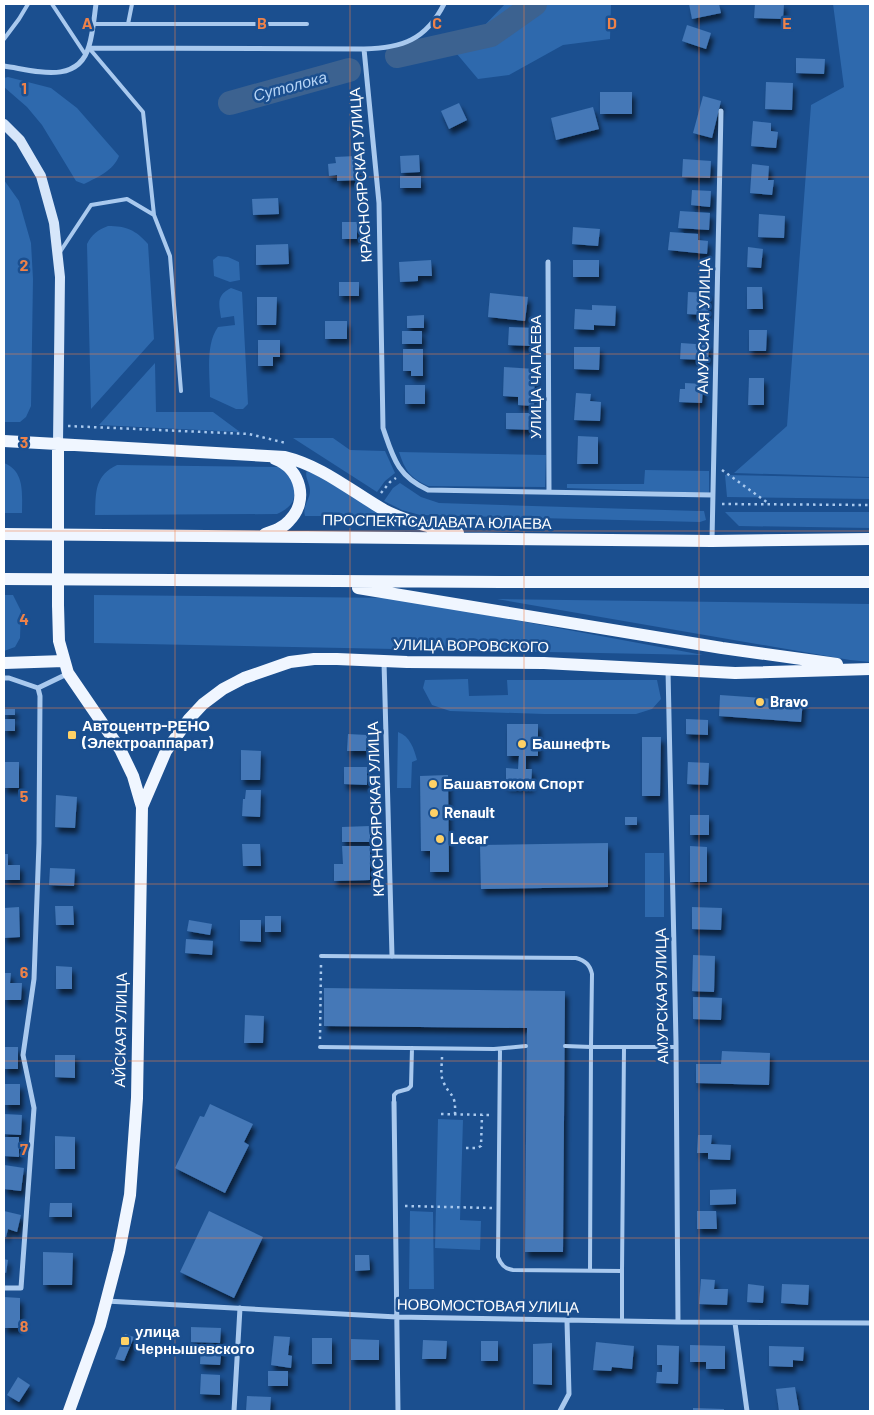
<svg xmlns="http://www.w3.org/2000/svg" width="874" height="1415" viewBox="0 0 874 1415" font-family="Barlow,sans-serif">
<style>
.green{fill:#2e69ad}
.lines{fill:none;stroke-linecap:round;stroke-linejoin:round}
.river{stroke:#3c6290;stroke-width:24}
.building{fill:#4478b7;filter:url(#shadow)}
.path{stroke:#a9c9ee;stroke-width:2.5;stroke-dasharray:2.5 4;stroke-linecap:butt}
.lane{stroke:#a9c9ee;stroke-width:4}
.street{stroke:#a9c9ee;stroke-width:5}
.secondary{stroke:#d6e6fa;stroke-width:10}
.primary{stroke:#f0f6ff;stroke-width:12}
.primary-bridge{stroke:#f0f6ff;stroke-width:12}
.grid{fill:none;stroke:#ee8249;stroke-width:1;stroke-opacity:0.55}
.poi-dot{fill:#ffd166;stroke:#1b4f8f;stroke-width:2}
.labels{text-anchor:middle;stroke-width:5;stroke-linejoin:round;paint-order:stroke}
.street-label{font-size:15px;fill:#fff;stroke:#1b4f8f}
.poi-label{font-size:15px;font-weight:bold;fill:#fff;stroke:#1b4f8f;text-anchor:start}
.water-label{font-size:16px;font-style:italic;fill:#b5d3f5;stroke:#1b4f8f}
.grid-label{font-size:16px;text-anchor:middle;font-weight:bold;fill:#ee8249;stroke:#1b4f8f;stroke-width:5;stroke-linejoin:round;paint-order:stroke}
</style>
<defs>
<filter id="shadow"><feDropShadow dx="3" dy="5.5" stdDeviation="2.5" flood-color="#0009"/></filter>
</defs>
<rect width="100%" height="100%" fill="#1b4f8f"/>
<!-- green -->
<path class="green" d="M505,4H611L610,39L563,45L509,75L478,79L457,54Z
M833,4H870V477L734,473L787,426L811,105L844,87Z
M8,77L51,88L77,108L119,156C113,171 98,177 84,184L76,181L42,125L27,107L4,87V78Z
M4,180L19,201L31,243L33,279L31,406L26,417L20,422H4Z
M108,226C126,226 136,230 148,244L154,339L91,409L87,244C92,234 98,230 108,226Z
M218,256L228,257L239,262L240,280L230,282L214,276L213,260Z
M231,288L242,292L248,404L243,409H236L210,397C210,375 205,345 218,327L235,325L234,316L221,318C219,304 216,295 231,288Z
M155,363L156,412H213L240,432L99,425Z
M293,438H333L350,450L385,451L395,473L385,481L377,492Z
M399,452L546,455L545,487L428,486C409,477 405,470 399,452Z
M4,463C25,471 22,494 22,513H4Z
M117,465L280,467L294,481C295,501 295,505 277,514L95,515C96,493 94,476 117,465Z
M307,470L383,513L382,516H305C302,507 310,499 310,491C310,483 304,477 307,470Z
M645,470L709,471V493L567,488V484H644Z
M725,475L870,478V499L727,497Z
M400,483L421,497L439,503L698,511H704L706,520L700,522L420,515L402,510L384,501L393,488Z
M725,512H870V528L739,526Z
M4,595H13L21,611L20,638L15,647L4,651Z
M94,595L396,598L703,655L94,643Z
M497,599L870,604V662L850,660Z
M468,679L469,696L508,695L507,680H657L661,699L652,709L636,714H544L450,711L432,705L423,688L425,680Z
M398,732C410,736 414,749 417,760L412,762L411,788H397Z
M645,853H664V917H645Z
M438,1119L463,1120L460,1220L481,1221L480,1250L435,1248Z
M410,1211L433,1212L434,1289H409Z"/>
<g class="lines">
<!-- river -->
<path class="river" d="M397,56L491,35L535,4
M230,103L349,70"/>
</g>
<!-- building -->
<path class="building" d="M689,4H719L721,13L692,19Z
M755,4H784L783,19L754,18Z
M687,25L711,33L706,49L682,41Z
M796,58L825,59L824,74L796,73Z
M766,82L793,83L792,110L765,109Z
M600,92H632V114H600Z
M703,96L721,101L712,138L693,133Z
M459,103L467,120L449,129L441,111Z
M593,107L599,129L556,140L551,118Z
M753,121L771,123V131L778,132L776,148L751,146Z
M419,155L420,172L401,173L400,156Z
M356,156L358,180L337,181V175L329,176L328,164L336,163L335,157Z
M683,159L711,161L710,178L682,177Z
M752,164L769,166L768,180H774L772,195L750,193Z
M400,176H421V188H400Z
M692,190L711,191L710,207L691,205Z
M278,198L279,214L253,215L252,199Z
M680,211L710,213L709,230L678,228Z
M759,214L785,216L784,238L758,237Z
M342,222H357V239H342Z
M573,227L600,229L598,246L572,244Z
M670,232L698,234V240L708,241L707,254L668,250Z
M288,244L289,264L256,265V245Z
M748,247L763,249L761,268L747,267Z
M431,260L432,276H418V281L400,282L399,262Z
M573,260H599V277H573Z
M339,282H359V296H339Z
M747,287H762L763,309H747Z
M688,292L709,293L708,315L687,314Z
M490,293L528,297L525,321L488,317Z
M257,297H277L276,325H257Z
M592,305L616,306L615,326L594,325V330L574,329L575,309L592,310Z
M424,315V328H407V316Z
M325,321H347V339H325Z
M509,327L533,328L532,346L508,345Z
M749,330H767L766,351H749Z
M402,331H422V344H402Z
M258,340H280V357H273V366H258Z
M681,343L709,345L708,360L680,359Z
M574,347H600L599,370L574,369Z
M403,349H423V376H411V371H403Z
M504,367L535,369L534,406L518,405V397L503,396Z
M749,378H764V405H748Z
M685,383L703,384L702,403L679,402L680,389H685Z
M405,385H425V404H405Z
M576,393L591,394L590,401L601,402L600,421L574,420Z
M506,413H536L535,430L506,429Z
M578,436L598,437V464H577Z
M720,695L803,701L801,722L719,716Z
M4,709H15V715H4Z
M4,719H15V731H4Z
M686,719L708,720V735L686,734Z
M507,724H538V756H526V769H532L531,787L506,786V768L518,769L519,756H507Z
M348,734L367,735L366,751H347Z
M642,737H661L660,796H642Z
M241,750L261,751L260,780H241Z
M4,762H19V788H4Z
M688,762L709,763L708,785L687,784Z
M344,767H367V785L344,784Z
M448,775L449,872H430V851H421L420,776Z
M246,790H261L260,817L242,816L243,799H245Z
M56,795L77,797L75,828L55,827Z
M690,815H709V835H690Z
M625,817H637V825H625Z
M370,826V842H342V827Z
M608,843V887L481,889L480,845Z
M242,844H260L261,866H243Z
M342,846H370V880L334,881V864H343Z
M690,846L707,847V882H690Z
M4,854H8V865H20V880H4Z
M50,868L75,869L74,886L49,885Z
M55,906H73L74,925H56Z
M19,907L20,937L4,938V908Z
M692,907L722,908L721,930L692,929Z
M265,916H281V932H265Z
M189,920L212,924L210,935L187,931Z
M240,920H261V942L240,941Z
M186,939L213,941L212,955L185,953Z
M693,955L715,956L714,992L692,991Z
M56,966L72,967V989H56Z
M4,973H11L10,983H22L21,1000H4Z
M324,988L565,991L563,1252H525L527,1028L324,1026Z
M693,997L722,998L721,1020L693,1019Z
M245,1015L264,1016L263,1043H244Z
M4,1047H18V1069H4Z
M722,1051L770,1053L769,1085L696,1083V1064H721Z
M55,1055H75V1078L55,1077Z
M5,1084H20V1105H4Z
M210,1104L253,1124L244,1142L249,1145L225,1193L175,1168L200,1116L204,1117Z
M4,1114L22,1115L21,1135L4,1134Z
M698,1135H712L711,1144L731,1145L730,1160L708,1159V1153H697Z
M55,1136L75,1137V1169H55Z
M4,1137H19V1157L4,1156Z
M4,1165L24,1168L21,1191L4,1189Z
M736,1189V1204L710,1205V1190Z
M50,1203H72V1217H49Z
M4,1211L21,1215L17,1232L8,1229L6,1237H4Z
M209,1211L263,1237L234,1298L180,1272Z
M697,1211H716L717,1229H697Z
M43,1252L73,1253L72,1285H43Z
M355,1255H369L370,1270L355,1271Z
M4,1259L8,1260L6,1273L4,1272Z
M701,1279L715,1280L714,1289H728L727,1305L699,1304Z
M748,1284L764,1286L763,1303L747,1302Z
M782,1284L809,1285L808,1305L781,1303Z
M4,1297L20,1298V1328H4Z
M191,1327L221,1328L220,1343L191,1342Z
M125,1334L134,1337L124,1361L115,1359Z
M274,1336L290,1337L288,1355L292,1356L291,1368L271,1365Z
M312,1338H332V1364H312Z
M351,1339L379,1340V1360H351Z
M423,1340L447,1341L446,1359H422Z
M481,1341H498V1361H481Z
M596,1342L634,1346L632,1369L612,1367L611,1371L593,1370Z
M552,1343V1385L533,1384V1344Z
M201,1344L222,1346L220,1365L200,1364Z
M657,1345L679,1346L678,1384L656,1383L657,1372H662V1365H657Z
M690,1345L725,1346V1369H706V1362H690Z
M769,1346L804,1347L803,1361L793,1360V1367L769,1366Z
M268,1371H288V1386H268Z
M201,1374L220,1375V1395L200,1394Z
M18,1377L30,1385L19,1402L7,1395Z
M795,1387L799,1411H779L776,1389Z
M247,1396L271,1397L270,1411H246Z
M693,1408L724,1409V1411H693Z"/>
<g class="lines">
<!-- path -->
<path class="path" d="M68,426L249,434L286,443
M722,470L768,503
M381,493L390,482L396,478
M722,504L870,505
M320,1039L321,965
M442,1057C442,1065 440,1074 443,1081C450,1098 456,1092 455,1114
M441,1114L492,1115
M466,1148H477L481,1146L482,1115
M405,1206L492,1208"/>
<!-- lane -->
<path class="lane" d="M52,4L85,54
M93,24H307
M128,24L132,4
M4,39L19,19L28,4
M89,48L143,112L154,215
M60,252L91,205L127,199L154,215L170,256L181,391
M321,956L576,958C586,961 590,965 592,974L591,1047L565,1046
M320,1047L494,1049L526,1046
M500,1049L498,1257C501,1265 505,1269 513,1270L622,1271V1321
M394,1102V1095L397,1092L408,1089L411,1086L412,1048
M590,1271L591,1047H676
M622,1271L624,1047"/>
<!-- street -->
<path class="street" d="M444,4C426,40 402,48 364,49L379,203L383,428C393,457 397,476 428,490L713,495
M89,48L364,49
M4,66C33,70 78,86 89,46C93,33 94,18 96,4
M548,262L549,492
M712,540L721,111
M384,662L392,956
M668,670L676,1042L678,1322
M4,678H9L38,688
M38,688L67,674
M394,1102L398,1411
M4,1288H21L34,1108L23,1055L34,979L39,843L40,696L38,688
M106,1301L397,1317L678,1322L870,1323
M735,1323L747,1411
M234,1411L240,1308
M560,1411L569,1394L567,1321"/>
<!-- secondary -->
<path class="secondary" d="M4,124L20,140L41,176L54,223L60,277L58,443"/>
<!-- primary -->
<path class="primary" d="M4,441L285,457C322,466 351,491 384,510C407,522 432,528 458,533
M58,443V505
M4,534L712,541L870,539
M265,534C274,531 283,528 289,521C309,501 301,469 275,459
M4,579L502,582H870
M358,588L722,648L837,664
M58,605L59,641L68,673L120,749L133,776L142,807L137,1098L130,1195L119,1252L100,1325L69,1411
M4,663L64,661
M142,807L166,751L189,719L203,704L223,689L244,678L290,662L314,659H337L407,662L544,663L735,673L870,669"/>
<!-- primary-bridge -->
<path class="primary-bridge" d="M58,605V505"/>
</g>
<!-- grid -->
<path class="grid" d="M175,4V1411M350,4V1411M524,4V1411M699,4V1411M4,177H870M4,354H870M4,531H870M4,708H870M4,884H870M4,1061H870M4,1238H870"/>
<!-- markers -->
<g class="poi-dot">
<circle cx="760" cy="702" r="5"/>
<rect x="67" y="730" width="10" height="10" rx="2.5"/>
<circle cx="522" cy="744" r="5"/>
<circle cx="433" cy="784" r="5"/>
<circle cx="434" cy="813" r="5"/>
<circle cx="440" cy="839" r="5"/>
<rect x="120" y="1336" width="10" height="10" rx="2.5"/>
</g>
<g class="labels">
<!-- street labels -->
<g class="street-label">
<text transform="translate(361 175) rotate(-94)" y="5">КРАСНОЯРСКАЯ УЛИЦА</text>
<text transform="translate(704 326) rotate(-89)" y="5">АМУРСКАЯ УЛИЦА</text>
<text transform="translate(536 377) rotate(-90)" y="5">УЛИЦА ЧАПАЕВА</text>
<text transform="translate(437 522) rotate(1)" y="5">ПРОСПЕКТ САЛАВАТА ЮЛАЕВА</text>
<text transform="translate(471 646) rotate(1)" y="5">УЛИЦА ВОРОВСКОГО</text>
<text transform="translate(376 809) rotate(-92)" y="5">КРАСНОЯРСКАЯ УЛИЦА</text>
<text transform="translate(662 996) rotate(-91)" y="5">АМУРСКАЯ УЛИЦА</text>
<text transform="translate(121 1030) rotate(-89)" y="5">АЙСКАЯ УЛИЦА</text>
<text transform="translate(488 1306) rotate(1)" y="5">НОВОМОСТОВАЯ УЛИЦА</text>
</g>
<!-- poi labels -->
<g class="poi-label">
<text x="770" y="707">Bravo</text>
<text x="82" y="731">Автоцентр-РЕНО<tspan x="82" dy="17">(Электроаппарат)</tspan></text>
<text x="532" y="749">Башнефть</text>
<text x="443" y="789">Башавтоком Спорт</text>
<text x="444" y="818">Renault</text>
<text x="450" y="844">Lecar</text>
<text x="135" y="1337">улица<tspan x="135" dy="17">Чернышевского</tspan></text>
</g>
<!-- water labels -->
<g class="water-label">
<text transform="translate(290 86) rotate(-15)" y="6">Сутолока</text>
</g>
</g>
<g class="grid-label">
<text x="87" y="29">A</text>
<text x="262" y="29">B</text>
<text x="437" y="29">C</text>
<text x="612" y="29">D</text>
<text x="787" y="29">E</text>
<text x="24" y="94">1</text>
<text x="24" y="271">2</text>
<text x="24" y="448">3</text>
<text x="24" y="625">4</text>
<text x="24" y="802">5</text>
<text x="24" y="978">6</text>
<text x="24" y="1155">7</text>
<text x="24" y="1332">8</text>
</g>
<!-- border -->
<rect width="874" height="1415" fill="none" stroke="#ffffff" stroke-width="10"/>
</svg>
